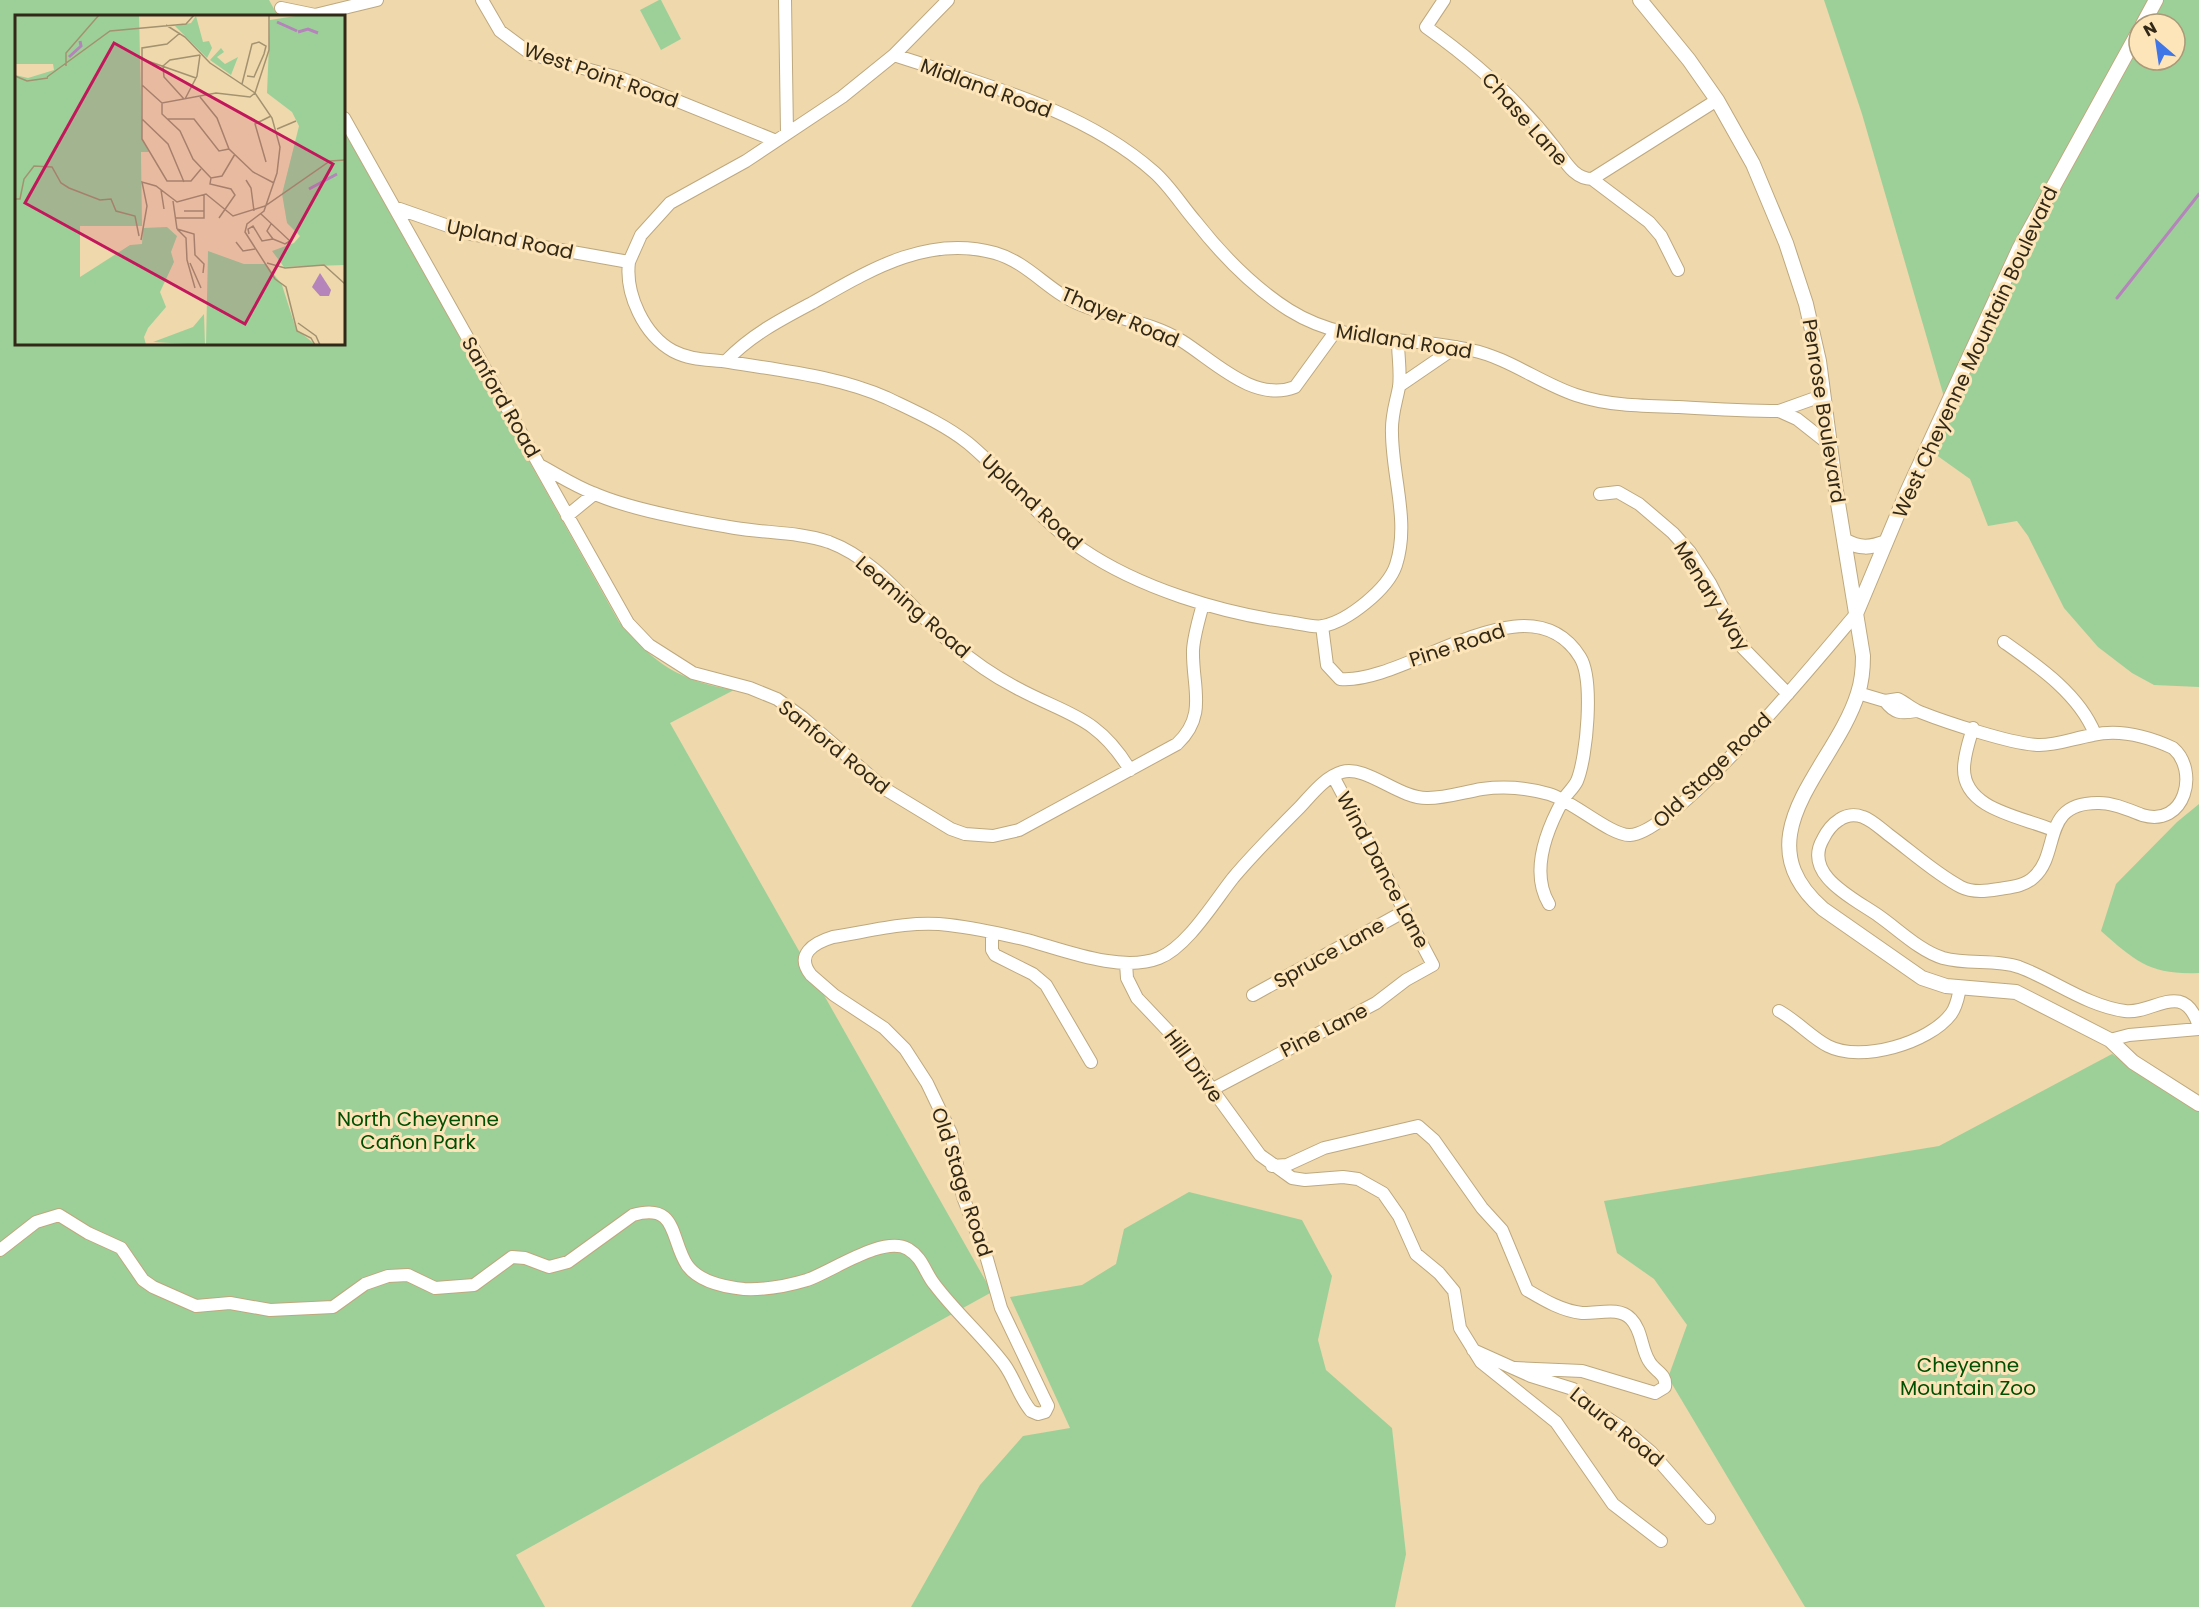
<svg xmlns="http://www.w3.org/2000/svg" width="2199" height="1607" viewBox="0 0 2199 1607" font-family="Poppins,sans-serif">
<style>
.green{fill:#9dd099;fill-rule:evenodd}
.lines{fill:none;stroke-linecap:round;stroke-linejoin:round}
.stream{stroke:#b484ba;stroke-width:3}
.minor-casing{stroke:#bea87e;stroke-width:14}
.tertiary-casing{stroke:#bea87e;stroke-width:16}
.minor{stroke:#fff;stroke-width:12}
.tertiary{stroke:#fff;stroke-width:14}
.labels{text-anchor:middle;stroke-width:6;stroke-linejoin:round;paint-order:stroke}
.street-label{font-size:20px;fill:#312817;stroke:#fde5b9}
.park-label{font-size:20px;fill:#004f03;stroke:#fde5b9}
.inset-river{fill:none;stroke:#b484ba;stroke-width:3}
.inset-road{fill:none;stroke:#a39270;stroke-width:1.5}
.view{fill:#c2185b;fill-opacity:0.15;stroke:#c2185b;stroke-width:3}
.inset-edge{fill:none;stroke:#312817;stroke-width:3}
</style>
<rect width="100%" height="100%" fill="#efd8ac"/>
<!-- green -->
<path class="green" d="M0,0H269L278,16H16V344H344V130L619,622C654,664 680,681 734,690L670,723L992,1292L516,1555L545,1607H0Z
M659,0H661L681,39L661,50L640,10Z
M1824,0H2199V687L2154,685L2132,673L2098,647L2064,608L2028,536L2017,521L1988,526L1970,479L1932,452L1944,397L1862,114ZM2139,24H2175V60H2139Z
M2199,804V973C2151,975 2136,962 2101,931L2116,884L2177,822Z
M2112,1054L2199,1110V1607H1805L1672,1384L1669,1375L1687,1325L1654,1279L1617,1253L1604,1201L1939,1146Z
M1189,1192L1302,1220L1332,1276L1318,1340L1326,1370L1392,1428L1406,1554L1395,1607H911L980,1485L1023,1436L1070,1428L1010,1297L1082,1285L1116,1264L1124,1229Z"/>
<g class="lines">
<!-- stream -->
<path class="stream" d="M2117,298L2199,194"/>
<!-- minor casing -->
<g class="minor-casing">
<path id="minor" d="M482,0L500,31L531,54L623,79L774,140
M785,0L787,133
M1444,0L1426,27C1474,61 1519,101 1555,148C1565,161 1574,179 1592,179L1717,100
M281,8L315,15L377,0
M894,55C982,84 1083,109 1154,172C1170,186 1182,206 1196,222C1222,255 1253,287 1289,310C1348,347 1407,335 1471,350C1509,358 1540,383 1576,395C1609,406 1645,406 1679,407C1712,409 1745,411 1779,411L1797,419L1830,445
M344,118L628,623L649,645L693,673L750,688L777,699L802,717L885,789L951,829L965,834L993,836L1019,830L1177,744C1208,715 1192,687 1193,650C1194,635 1199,619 1203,604
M1592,179L1649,222L1661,236L1678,270
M394,207L471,234L629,262L641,235L670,203L746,161L842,97L894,55L948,0
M629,262C625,294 644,335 673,351C692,361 709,359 729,362C783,371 837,376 887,398C914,411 944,424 968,443C1008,476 1039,520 1082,549C1139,588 1221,613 1288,622C1298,623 1313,628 1323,626C1348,621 1388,589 1396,565C1410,522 1392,476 1392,433C1391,416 1396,403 1399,387C1401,373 1398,356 1398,341
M726,361C751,335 780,320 812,303C868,271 927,234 995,253C1030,263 1050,294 1084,306C1117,319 1151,322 1182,341C1214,361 1254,403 1295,387L1335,332
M1399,386L1456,347
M1779,411L1824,395
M541,466C558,475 575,486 593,493C631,510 693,521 735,528C765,533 800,532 829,542C880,561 911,610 951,643C971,660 992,675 1015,687C1066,715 1097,715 1130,770
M1600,494L1618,492L1639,504L1673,533L1690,552L1710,583L1743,648L1788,694
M567,516L594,494
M1322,626L1327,665L1340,679C1407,685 1528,574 1580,657C1594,679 1587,757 1577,781C1573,789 1567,793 1563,800C1547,829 1530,872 1549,904
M2004,642C2038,666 2079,694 2095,734
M1858,693L1885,701L1898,699C1906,703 1912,709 1920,712C1948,723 2009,743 2037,745C2056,746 2074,738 2093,735C2119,729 2149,737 2173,748C2199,770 2186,828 2142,815C2129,810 2114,803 2099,803C2040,802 2061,853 2034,877C2025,886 2011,887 1999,889C1987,891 1973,893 1961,887C1936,874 1912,852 1889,835C1881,829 1872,820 1863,817C1855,814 1846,815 1839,820C1831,825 1827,831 1823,839C1802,875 1855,899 1879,916C1899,930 1920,951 1943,958C1968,965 1995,959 2019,967C2054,980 2087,1006 2125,1011C2153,1015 2183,978 2199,1026
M1885,701C1894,713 1901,714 1916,711
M1973,728C1969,741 1964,755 1964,769C1964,810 2023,817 2053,830
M992,933V950L995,955L1033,974L1046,985L1091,1062
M1126,963L1127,978L1137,998L1174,1037L1260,1155L1292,1178L1305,1180L1343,1177L1358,1179L1383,1193L1399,1216L1416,1254L1439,1273L1454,1291L1460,1328L1481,1362L1556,1422L1613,1504L1661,1541
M1253,995L1405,911
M1779,1011C1797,1021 1812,1038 1828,1046C1861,1063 1929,1043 1951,1014C1957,1006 1958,997 1960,988
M2110,1040L2129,1035L2199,1029
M1211,1090L1376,1003L1406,980L1433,965L1333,776
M1272,1166L1287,1165L1324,1148L1418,1126L1434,1140L1482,1208L1502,1230L1527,1290C1544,1300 1562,1311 1582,1313C1598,1314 1619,1306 1631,1319C1642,1330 1641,1348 1649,1361C1655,1372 1667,1373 1665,1387L1655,1393L1582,1371L1515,1368
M0,1250L36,1222L59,1215L88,1233L121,1248L143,1280L153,1287L196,1306L230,1303L270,1310L333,1307L365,1284L388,1276L408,1275L435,1288L474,1285L512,1257L525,1258L549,1267L568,1262L633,1215C678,1202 670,1239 687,1265C699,1282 724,1287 744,1289C765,1290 787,1286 807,1280C833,1271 883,1235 908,1249C923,1258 925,1273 935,1285C956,1313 983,1336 1004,1364C1015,1379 1019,1397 1031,1411L1038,1414L1045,1412L1048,1406L1044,1398L1001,1308L987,1259L963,1197L951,1133L927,1083L905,1049L884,1028L834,995L811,975C795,955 813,943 833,937C871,931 910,920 949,925C975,928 1002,934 1027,940C1064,950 1121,973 1159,958C1187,947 1214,902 1233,878C1254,853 1277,830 1300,807C1312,794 1325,777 1342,772C1367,765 1399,799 1428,798C1446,798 1464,792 1482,789C1505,786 1528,788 1549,794C1573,801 1611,836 1630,835C1676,833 1821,655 1856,614
M1473,1350L1531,1376L1573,1389L1592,1408L1624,1429L1651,1452L1709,1518"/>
</g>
<!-- tertiary casing -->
<g class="tertiary-casing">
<path id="tertiary" d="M1640,0L1689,60L1717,100L1753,164L1786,243L1806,304L1819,361L1836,491L1863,656C1863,669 1862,681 1858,693C1835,768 1739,836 1823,909L1922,978L1946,986L2016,992L2110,1040L2133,1062L2199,1104
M2143,24L2156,0
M1844,540C1860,549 1870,548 1886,542
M1856,614L1907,492L2019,249L2139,31"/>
</g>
<!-- minor -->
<use href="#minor" class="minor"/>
<!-- tertiary -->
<use href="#tertiary" class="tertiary"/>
</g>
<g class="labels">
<!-- street labels -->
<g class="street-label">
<text transform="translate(601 75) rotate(19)" y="7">West Point Road</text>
<text transform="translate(986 88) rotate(20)" y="7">Midland Road</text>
<text transform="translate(1525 119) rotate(48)" y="7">Chase Lane</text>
<text transform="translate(510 239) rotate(12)" y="7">Upland Road</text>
<text transform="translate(1120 317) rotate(23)" y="7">Thayer Road</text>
<text transform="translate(1404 341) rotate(9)" y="7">Midland Road</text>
<text transform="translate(1975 352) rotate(-65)" y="7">West Cheyenne Mountain Boulevard</text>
<text transform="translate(501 397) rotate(60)" y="7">Sanford Road</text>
<text transform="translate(1824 411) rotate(81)" y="7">Penrose Boulevard</text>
<text transform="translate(1032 502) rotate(43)" y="7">Upland Road</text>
<text transform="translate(1712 596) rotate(58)" y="7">Menary Way</text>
<text transform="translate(913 607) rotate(41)" y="7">Leaming Road</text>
<text transform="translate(1457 645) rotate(-18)" y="7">Pine Road</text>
<text transform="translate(834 747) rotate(39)" y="7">Sanford Road</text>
<text transform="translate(1712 770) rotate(-44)" y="7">Old Stage Road</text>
<text transform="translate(1383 870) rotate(62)" y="7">Wind Dance Lane</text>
<text transform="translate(1329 953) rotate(-29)" y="7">Spruce Lane</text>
<text transform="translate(1324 1030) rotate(-27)" y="7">Pine Lane</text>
<text transform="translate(1194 1066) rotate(54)" y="7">Hill Drive</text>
<text transform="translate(962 1182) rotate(72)" y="7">Old Stage Road</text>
<text transform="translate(1617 1427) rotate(39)" y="7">Laura Road</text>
</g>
<!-- park labels -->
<g class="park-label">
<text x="418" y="1126">North Cheyenne<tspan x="418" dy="23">Cañon Park</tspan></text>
<text x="1968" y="1372">Cheyenne<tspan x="1968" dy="23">Mountain Zoo</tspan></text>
</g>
</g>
<!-- overview -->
<g transform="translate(15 15)">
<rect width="330" height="330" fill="#efd8ac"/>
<path d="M0,0H124L127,124L134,137H126L127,211H65V262L115,230L127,229L128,213L152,212L162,221L156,237L159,247L145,277L151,292L133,313L129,322L131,330H0V60L13,63L39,55L38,49H0ZM287,0H330V250L269,252L257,236L279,228L285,221L272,208L267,179L284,111L277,97L252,78L255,5ZM181,1L188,27L194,26L197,33L192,43L160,11L176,8ZM206,33L209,37L202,42L210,49L223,42L216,60L195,45ZM193,236L229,249H251L267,270L281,314L301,330H191ZM189,299L190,330L138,327L178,312Z" fill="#9dd099"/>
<path d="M305,258L316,275L314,281H305L297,272Z" fill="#b484ba"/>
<path class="inset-river" d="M262,7L282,16M283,17L293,14L303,18M54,42L66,31L65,26M294,174L322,159"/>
<path class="inset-road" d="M151,10L170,22L195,48L240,78L257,103L265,132L262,158L249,196L232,209L230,217L260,264L271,272L282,316L296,323L300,330M165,18L152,29L127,33V124L152,166H176L186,154M127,44L181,63M51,51V38L84,0M0,61L12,66L33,63M32,62L95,16L171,9L179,0M227,69L237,29L244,27L251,31L249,39L239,62L232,61M127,70L147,88L201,78L235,82L240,78M240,78L254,35V0M185,82L202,103L214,134L238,157L259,168M169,84L149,62L148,51L155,45L185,40M170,84L182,61L185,40M147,88V99L165,116L178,144L196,163L207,161L220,139M127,104L153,129L169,167M152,104H179L204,136L214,134M262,114L281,106M251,147L240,109L256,101M196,163L195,169L216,174L220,180L204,203M231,165L236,173L239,196M146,175L149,194M0,184H5L9,164L19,151L37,152L46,168L54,173L85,185L96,184L101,196L120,201L124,221M158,186L162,214M169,196H189M246,199L275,226L270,229L258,224M160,203H189V179M256,209L252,216L258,224M162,214L171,223L172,245L180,273M162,214L179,219L180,240L189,249L188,258M234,219L233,214L238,211L247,226L258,224M126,225L132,191L127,167L141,171L162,187L191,179L218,201L250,191L315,146L330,145M221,227L228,236L240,234M175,248L186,273M252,248L270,253L309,250L330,269M283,308L301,321L305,330"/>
<path class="view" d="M99,28L318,149L230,309L10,188Z"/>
<rect width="330" height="330" class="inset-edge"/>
</g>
<!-- north arrow -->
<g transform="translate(2157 42) rotate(331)"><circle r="28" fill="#fde5b9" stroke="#ab9978" stroke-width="1.5"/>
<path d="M0-4.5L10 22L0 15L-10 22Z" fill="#4176e7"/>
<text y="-9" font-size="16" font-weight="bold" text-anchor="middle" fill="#312817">N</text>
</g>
</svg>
